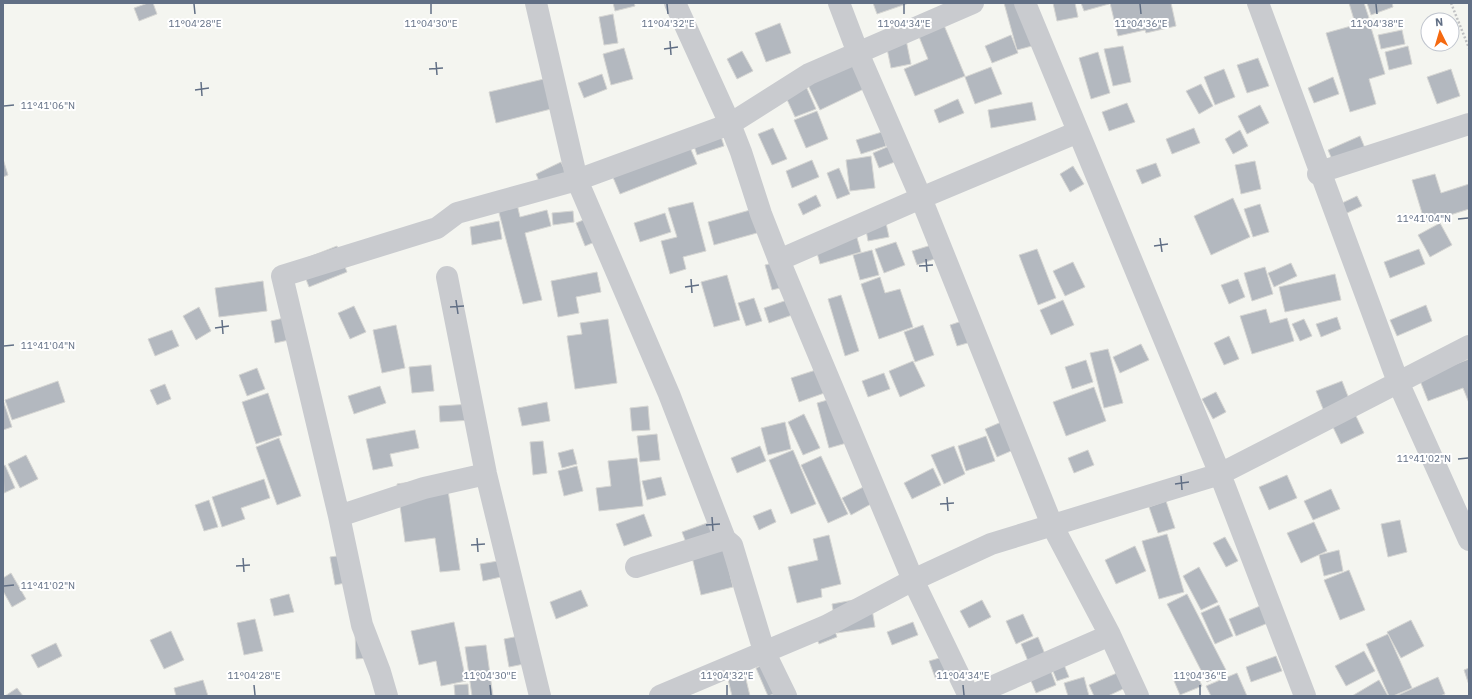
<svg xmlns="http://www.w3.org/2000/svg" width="1472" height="699" viewBox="0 0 1472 699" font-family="'IBM Plex Sans',sans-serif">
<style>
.building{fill:#b3b8bf;stroke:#d6d6d3}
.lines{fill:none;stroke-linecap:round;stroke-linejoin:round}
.path{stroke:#c0c1c3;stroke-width:2.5;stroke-dasharray:2 2;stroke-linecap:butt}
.minor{stroke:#c9cbcf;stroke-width:22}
.ticks{fill:none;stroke:#616f85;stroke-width:1.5}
.ticks-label{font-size:10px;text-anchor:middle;fill:#616f85;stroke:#fff;stroke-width:4;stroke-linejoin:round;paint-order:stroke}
</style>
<rect width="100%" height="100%" fill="#f4f5f0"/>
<!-- building -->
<path class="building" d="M148,3H153L157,14L139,21L134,8Z
M613,3H634L635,6L615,11Z
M873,3H909L877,14Z
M1004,3H1020L1032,46L1017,50Z
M1053,3H1075L1078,17L1057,21Z
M1081,3H1108L1109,4L1084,11Z
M1110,3H1171L1176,26L1146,33L1145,30L1118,36Z
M1349,3H1364L1369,18L1355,23Z
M1367,3H1392L1393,7L1371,15Z
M613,14L618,43L604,45L599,17Z
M941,18L965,76L915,96L904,69L928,59L916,29Z
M1369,21L1385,74L1369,79L1376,104L1350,112L1326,33Z
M780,23L791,53L766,62L755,33Z
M1402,30L1405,44L1381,49L1378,35Z
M905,35L911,64L891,68L885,39Z
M1011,35L1018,53L992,63L985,46Z
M1123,46L1131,82L1113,86L1104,49Z
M1408,46L1412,64L1389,70L1385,52Z
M624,48L633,79L611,85L603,54Z
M742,51L753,71L737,79L727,59Z
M854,52L870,86L820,110L804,77Z
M1098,52L1110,93L1091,99L1079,58Z
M1258,58L1269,86L1247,93L1237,65Z
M991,67L1002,94L975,104L965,77Z
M1224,69L1235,97L1215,105L1204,77Z
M1451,69L1460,96L1437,104L1427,77Z
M602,74L607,89L584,98L578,83Z
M1333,77L1339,94L1314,103L1308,88Z
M548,78L555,108L496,123L489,92Z
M805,84L816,109L795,117L784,93Z
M1201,84L1213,106L1199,114L1186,91Z
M958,99L964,113L939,123L934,110Z
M1032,102L1036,120L991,128L988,110Z
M1127,103L1135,122L1109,131L1102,112Z
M1260,105L1269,123L1247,134L1238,116Z
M817,111L828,139L806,148L794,120Z
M718,127L724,146L697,155L691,137Z
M773,128L787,159L772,165L758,134Z
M1194,128L1200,143L1172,154L1166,139Z
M1240,130L1248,146L1233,154L1225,139Z
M882,132L886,146L861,154L856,140Z
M684,133L697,164L620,194L612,175Z
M1360,136L1369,158L1337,171L1328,150Z
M894,144L900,160L879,168L873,153Z
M871,156L875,188L850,191L846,160Z
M3,159L8,175L3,177Z
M812,160L819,177L792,188L786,171Z
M1255,161L1261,189L1241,194L1235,165Z
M561,162L571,184L545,195L536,174Z
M1156,163L1161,176L1142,184L1136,170Z
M1073,166L1084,184L1070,192L1060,174Z
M839,168L850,194L837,199L827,173Z
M1435,174L1441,193L1469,184V209L1425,223L1412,180Z
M816,195L821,206L803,215L798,204Z
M1357,196L1362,206L1345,214L1340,204Z
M1233,198L1250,237L1211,255L1194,216Z
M693,202L706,251L683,257L686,269L670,274L661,241L677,237L668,208Z
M517,204L520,217L547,210L551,226L525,233L542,300L523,304L498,209Z
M1260,204L1269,232L1253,237L1244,209Z
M757,208L764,231L714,245L708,222Z
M883,209L889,237L868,241L863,214Z
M573,211L574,222L553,225L552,213Z
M665,213L671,232L640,242L634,223Z
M593,216L602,239L585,246L576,223Z
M852,220L861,252L820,264L814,242Z
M499,221L502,239L472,245L470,227Z
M1440,223L1452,245L1430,257L1418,235Z
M896,242L905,265L884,273L875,249Z
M938,243L943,256L917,265L912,251Z
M337,246L347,272L309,287L299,261Z
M1037,249L1056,298L1038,305L1019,255Z
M1419,249L1425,264L1390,278L1384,262Z
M872,250L879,275L860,280L853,255Z
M781,261L788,286L772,290L765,265Z
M1073,262L1085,287L1065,296L1053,271Z
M1291,263L1297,276L1274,287L1268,273Z
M1265,267L1273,294L1252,301L1244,273Z
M597,272L601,292L576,297L579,313L558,317L551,281Z
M1335,274L1341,300L1285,312L1279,287Z
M727,275L740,320L714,327L701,282Z
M880,277L885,293L900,289L913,327L879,339L861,284Z
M1238,279L1245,297L1229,304L1221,285Z
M263,281L267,311L219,317L215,288Z
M841,295L859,351L845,356L828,299Z
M754,298L762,321L746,326L738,303Z
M793,298L798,313L769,323L764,308Z
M1063,300L1074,325L1051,335L1040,310Z
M1426,305L1432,321L1397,336L1390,320Z
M354,306L366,332L350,339L338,313Z
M199,307L211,331L196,340L183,316Z
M1266,309L1270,323L1287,318L1294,341L1252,354L1240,316Z
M1337,317L1341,329L1321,337L1316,324Z
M284,318L289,340L275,343L271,321Z
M608,319L617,383L575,389L567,336L582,334L580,323Z
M1304,319L1312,336L1300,341L1292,324Z
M965,320L971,342L957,346L950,325Z
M396,325L405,368L382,373L373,330Z
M923,325L934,355L915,362L904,332Z
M172,330L179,346L155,356L148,339Z
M1229,336L1239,359L1224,365L1214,343Z
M1141,344L1149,360L1120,373L1113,357Z
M1108,349L1123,403L1104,408L1090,353Z
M1469,359V403L1463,388L1428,401L1419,378Z
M1086,360L1093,382L1072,389L1065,367Z
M913,361L925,386L900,397L889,371Z
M431,365L434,391L412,393L409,367Z
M257,368L265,389L247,396L239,375Z
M822,368L830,391L799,402L791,378Z
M884,373L890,389L868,397L862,381Z
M58,381L65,402L12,420L5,400Z
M1342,381L1353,409L1327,419L1316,391Z
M165,384L171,399L157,405L150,390Z
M380,386L386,403L354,414L348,396Z
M1094,387L1106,421L1066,436L1053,402Z
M1216,392L1226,412L1213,419L1202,399Z
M268,393L282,435L256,444L242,402Z
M838,397L850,442L829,448L817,403Z
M3,400L12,427L3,430Z
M547,402L550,421L522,426L518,408Z
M471,404L472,420L440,422L439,406Z
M648,406L650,430L632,431L630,408Z
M804,414L820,448L803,455L788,422Z
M1355,414L1364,433L1341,444L1332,425Z
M1006,420L1018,448L997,457L985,429Z
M785,422L791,449L768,455L761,428Z
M415,430L419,448L390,454L393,466L373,470L366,439Z
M657,434L660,460L640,462L637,436Z
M986,436L995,461L966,471L958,446Z
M279,438L301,496L277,505L256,447Z
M543,441L547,473L533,475L530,442Z
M760,446L766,461L737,473L731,458Z
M954,446L965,474L944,484L931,455Z
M573,449L577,464L562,468L558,453Z
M793,450L816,504L791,514L769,460Z
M1088,450L1094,465L1074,473L1068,458Z
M26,455L38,479L20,488L8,464Z
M821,456L848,514L828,523L801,465Z
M637,458L643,506L599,511L596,488L611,486L608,461Z
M5,465L15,488L4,493L3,466Z
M577,466L583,491L564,496L558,471Z
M933,468L941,485L912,499L904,483Z
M1287,475L1297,498L1269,510L1259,487Z
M446,477L460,570L440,572L435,538L405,542L397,484Z
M661,477L666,495L647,500L642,481Z
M264,479L270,498L241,508L245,519L222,527L212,497Z
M873,482L882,498L851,515L842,498Z
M1331,489L1340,509L1313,520L1304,501Z
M209,500L218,527L204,531L195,505Z
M1166,501L1175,528L1158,533L1149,507Z
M771,509L776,522L759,530L753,516Z
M644,514L652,536L624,546L616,524Z
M1400,520L1407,552L1388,557L1381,524Z
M710,522L716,537L688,548L682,532Z
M1314,522L1327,551L1301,563L1287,533Z
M1167,534L1184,592L1159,599L1142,541Z
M829,535L841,584L821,589L822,597L797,603L788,567L818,560L813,539Z
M1225,537L1238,561L1226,567L1213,543Z
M1135,546L1146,571L1116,584L1105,560Z
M724,549L733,587L701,595L692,557Z
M1339,550L1343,571L1324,576L1319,555Z
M344,555L350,582L335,585L330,557Z
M498,561L501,577L483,581L480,564Z
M1199,567L1218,602L1201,610L1183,576Z
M1349,570L1365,610L1340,620L1324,580Z
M11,573L26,599L12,607L3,591V578Z
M581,590L588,606L556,619L550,602Z
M289,594L294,612L274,616L270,599Z
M1187,594L1227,672L1207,682L1167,604Z
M870,597L875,627L837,633L832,604Z
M982,600L991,617L969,628L960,611Z
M1219,605L1233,636L1215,644L1201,613Z
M1260,606L1268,623L1236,636L1229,619Z
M1023,614L1033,636L1016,644L1006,621Z
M255,619L263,651L244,655L237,623Z
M1411,620L1424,646L1401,658L1387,632Z
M454,622L466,681L441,686L436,661L419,665L411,631Z
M913,622L918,635L892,645L887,632Z
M832,623L837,637L819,644L813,629Z
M355,630L369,658L356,659Z
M171,631L184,660L164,669L150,640Z
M1388,634L1412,688L1393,696H1389L1366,644Z
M519,636L524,664L509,667L504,639Z
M1038,637L1047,659L1030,666L1021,644Z
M56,643L62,656L38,668L31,655Z
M486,645L493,696H472L465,647Z
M1364,651L1375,671L1346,686L1335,666Z
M1060,655L1069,677L1057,681L1048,659Z
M1276,656L1282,671L1251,682L1246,667Z
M943,657L949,676L936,680L929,661Z
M1047,661L1056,685L1036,693L1026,669Z
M769,662L782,691L768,696L756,668Z
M1469,668V685L1464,670Z
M744,671L750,696H732L727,675Z
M1196,672L1202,686L1180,695L1174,681Z
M1117,673L1125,688L1108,696H1094L1089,685Z
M1237,673L1247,696H1211L1206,686Z
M1084,677L1089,696H1068L1064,683Z
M1438,677L1445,694L1440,696H1396Z
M203,680L208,696H176L174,688Z
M1379,680L1388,696H1352Z
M468,684L469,696H455L454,685Z
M17,688L23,696H5Z"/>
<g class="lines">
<!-- path -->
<path class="path" d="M1451,3L1469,48"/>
<!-- minor -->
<path class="minor" d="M536,3L577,180L669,394L725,539L732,545L764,651L786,696
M675,3L730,124L741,152L761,214L779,260L913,580L969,696
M839,3L858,53L921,198L1052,525L1110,635L1138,696
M1025,3L1220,474L1305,696
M1258,3L1398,382L1469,540
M1318,174L1320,172L1469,124
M779,260L921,198L1078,132
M447,277L486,474L540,696
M339,516L424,488L486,474
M636,567L725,539
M387,696L380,672L362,625L339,516L282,276L437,228L457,213L577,180L730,124L809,74L973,3
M660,696L826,626L913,580L991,544L1220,474L1469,346
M971,696L1110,635"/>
</g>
<!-- ticks -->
<path class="ticks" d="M194,4L195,14M431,4V14M667,4L668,14M904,4V14M1140,4L1141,14M1376,4L1377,14M670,41L671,55M664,49L678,47M436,62L437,75M429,69L443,68M201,82L202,96M195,90L209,88M4,106L14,105M1458,219L1468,218M1160,238L1162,252M1154,246L1168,244M926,259L927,272M919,266L933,265M691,279L692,293M685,287L699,285M456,300L458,314M450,307L464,306M222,320L223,334M215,328L229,326M4,346L14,345M1458,459L1468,458M1181,476L1182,490M1175,484L1189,482M947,497L948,511M940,504L954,503M712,517L713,531M706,525L720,524M477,538L478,552M471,545L485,544M243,558L244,572M236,566L250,565M4,586L14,585M254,685L255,695M490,685L491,695M727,685V695M963,685L964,695M1200,685V695"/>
<g class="ticks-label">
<text x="195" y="27">11°04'28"E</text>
<text x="431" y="27">11°04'30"E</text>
<text x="668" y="27">11°04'32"E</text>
<text x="904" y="27">11°04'34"E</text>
<text x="1141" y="27">11°04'36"E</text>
<text x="1377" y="27">11°04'38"E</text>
<text x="48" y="109">11°41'06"N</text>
<text x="1424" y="222">11°41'04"N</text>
<text x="48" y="349">11°41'04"N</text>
<text x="1424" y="462">11°41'02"N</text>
<text x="48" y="589">11°41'02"N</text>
<text x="254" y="679">11°04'28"E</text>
<text x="490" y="679">11°04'30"E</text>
<text x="727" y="679">11°04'32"E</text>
<text x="963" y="679">11°04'34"E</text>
<text x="1200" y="679">11°04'36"E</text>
</g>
<!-- border -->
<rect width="1472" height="699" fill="none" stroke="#616f85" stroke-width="8"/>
<!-- north arrow -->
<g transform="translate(1440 32) rotate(355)"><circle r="19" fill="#ffffff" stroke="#c0c5ce"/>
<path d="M0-3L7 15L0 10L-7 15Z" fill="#f56910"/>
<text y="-6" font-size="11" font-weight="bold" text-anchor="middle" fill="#616f85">N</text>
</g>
</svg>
